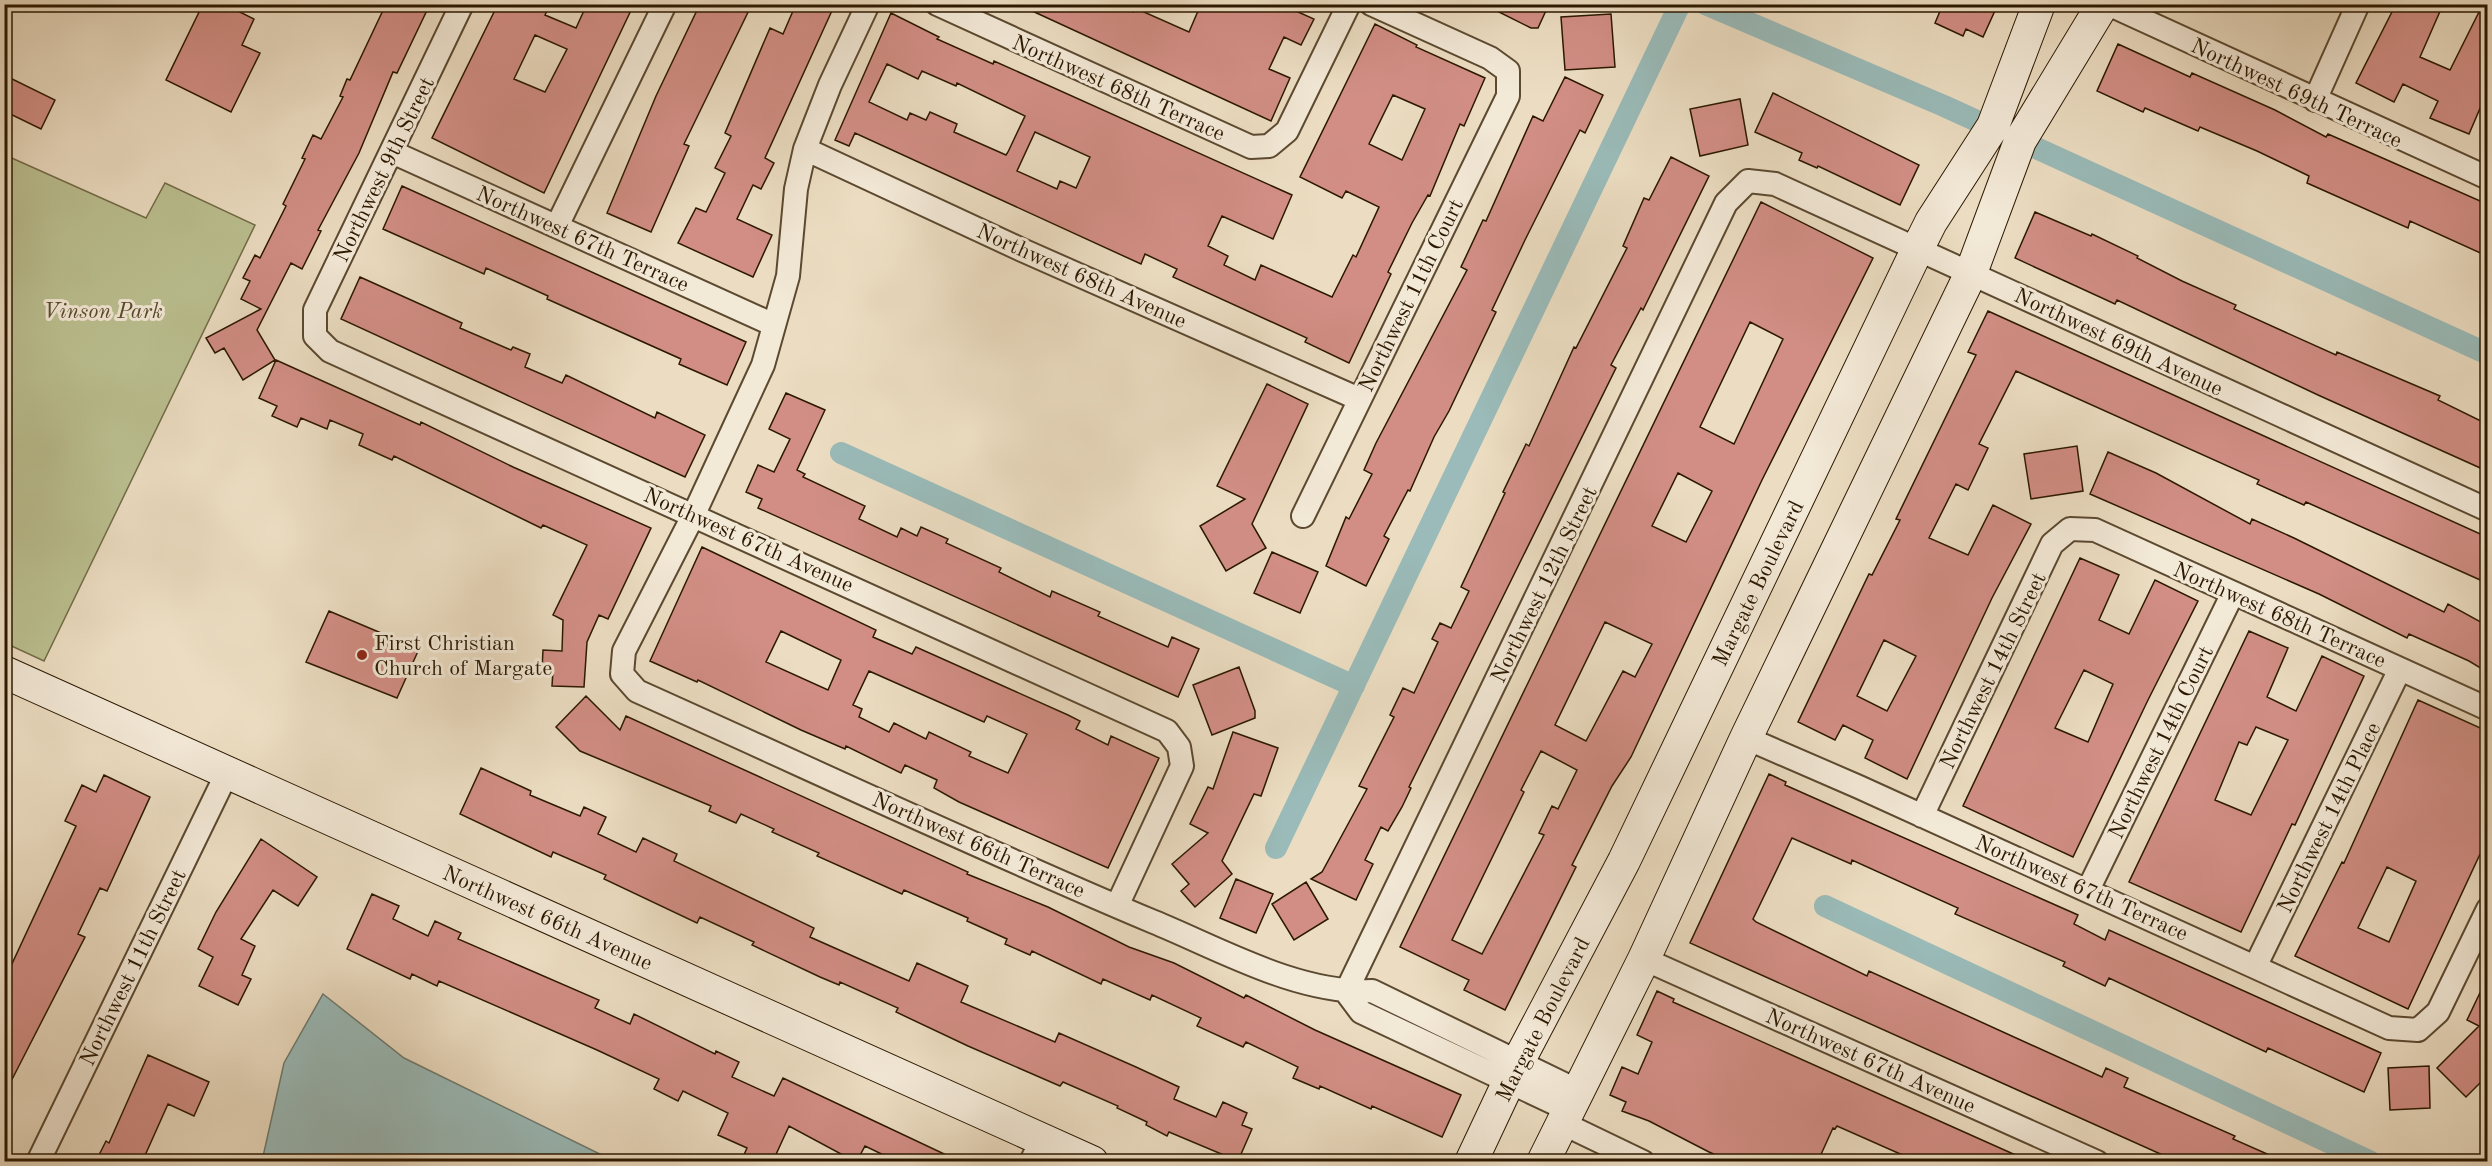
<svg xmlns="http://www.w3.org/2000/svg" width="2492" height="1166" viewBox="0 0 2492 1166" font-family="'Old Standard TT',serif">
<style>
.green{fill:#bbc091;stroke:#736c48;stroke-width:1.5}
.water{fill:#9abbb9;stroke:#6e7a6f;stroke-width:1.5}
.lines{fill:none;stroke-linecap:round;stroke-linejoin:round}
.canal{stroke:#9abbb9;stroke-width:22}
.building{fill:#d28e85;stroke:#2b1800;stroke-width:1.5;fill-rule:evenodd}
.street-casing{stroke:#5b4930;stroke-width:26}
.secondary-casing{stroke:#2b1800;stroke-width:34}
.street{stroke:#f3e9d7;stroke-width:22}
.secondary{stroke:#f3e9d7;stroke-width:32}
.poi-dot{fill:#8f2418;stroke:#f3e9d7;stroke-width:2}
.labels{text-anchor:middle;stroke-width:6;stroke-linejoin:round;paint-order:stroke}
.street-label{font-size:22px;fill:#2b1800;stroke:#f3e9d7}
.park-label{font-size:22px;font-style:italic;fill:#564a2c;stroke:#f3e9d7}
.poi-label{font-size:22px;fill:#2b1800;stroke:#f3e9d7;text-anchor:start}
</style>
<rect width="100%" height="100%" fill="#ecddc2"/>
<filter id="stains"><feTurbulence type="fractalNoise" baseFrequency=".00333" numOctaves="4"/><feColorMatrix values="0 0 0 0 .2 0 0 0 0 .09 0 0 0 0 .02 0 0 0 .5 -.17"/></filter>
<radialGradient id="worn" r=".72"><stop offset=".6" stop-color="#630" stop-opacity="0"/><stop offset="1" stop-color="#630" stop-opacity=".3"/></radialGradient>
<!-- green -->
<path class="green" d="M5,155L146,218L165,183L255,225L44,661L5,643Z"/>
<!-- water -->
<path class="water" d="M323,994L404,1058L614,1161H262L284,1063Z"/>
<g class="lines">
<!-- canal -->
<path class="canal" d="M1705,4L1944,106L2488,354
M841,453L1354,686
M1276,848L1680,4
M1825,906L2371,1162"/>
</g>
<!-- building -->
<path class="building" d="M203,4H224L254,19L242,45L260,53L231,112L166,80Z
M386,4H430L397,73L393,72L359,153L318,230L321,231L302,269L291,263L257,330L275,360L243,380L224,348L215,353L206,338L261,309L241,299L250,281L243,278L255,255L260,258L286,206L283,204L305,159L302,158L313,135L321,139L343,97L340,96L347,79L350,80Z
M498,4H538L548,9L545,15L576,28L587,4H634L544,193L432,138ZM535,35L567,49L545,92L514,79Z
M700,4H752L684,144L689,146L651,232L607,213L656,96Z
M796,4H835L765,158L774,163L761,189L753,185L737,219L772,235L753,277L678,243L696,208L706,212L725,173L715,168L731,136L725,133L770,28L783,34Z
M1017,4H1117L1133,12L1135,8L1189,32L1201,4H1299L1296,11L1314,19L1301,45L1284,37L1269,69L1290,78L1271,121Z
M1483,4H1549L1538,28H1531Z
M1943,4H1998L1983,37L1966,29L1963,36L1935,23Z
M2396,4H2431L2441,9L2420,57L2450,70L2483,4H2487V92L2469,134L2430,118L2438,101L2403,84L2394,102L2356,83Z
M891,13L939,37L937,39L993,64L994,61L1292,195L1273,239L1222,216L1208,246L1228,256L1224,265L1255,280L1261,265L1332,297L1353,255L1356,257L1379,207L1346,191L1342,198L1300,177L1375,24L1417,45L1416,47L1485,78L1464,126L1460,124L1430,196L1428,195L1412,223L1388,272L1391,274L1349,363L1305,342L1307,338L1173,277L1177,269L1145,254L1141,264L855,133L849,146L835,140ZM887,64L918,79L922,71L956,86L957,83L1025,116L1008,152L1006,155L954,132L957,124L930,112L926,120L910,113L907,120L869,102ZM1393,95L1425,109L1402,160L1369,144ZM1035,132L1090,157L1076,188L1060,181L1057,189L1017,171Z
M1611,14L1615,67L1565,70L1561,17Z
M2118,44L2190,77L2192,73L2275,110L2326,137L2328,134L2487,204V256L2410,221L2408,228L2307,183L2309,176L2257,151L2200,127L2198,131L2145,108L2143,112L2097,91Z
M4,75L55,100L41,129L4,111Z
M1565,77L1603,95L1585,133L1580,130L1525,240L1492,310L1496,312L1449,411L1434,437L1410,491L1408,490L1384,536L1389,539L1366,586L1326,566L1346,517L1349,519L1372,474L1364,470L1376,443L1467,270L1461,267L1483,220L1486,221L1533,116L1543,121Z
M1773,93L1919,165L1900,205L1818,166L1817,168L1799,160L1802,153L1755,132Z
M1740,99L1748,145L1700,156L1690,109Z
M1671,157L1709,176L1643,310L1641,308L1611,365L1616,368L1409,787L1411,788L1402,807L1388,831L1381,827L1365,860L1373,864L1356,900L1311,879L1322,872L1367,789L1359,786L1394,717L1390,715L1403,688L1414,693L1438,642L1432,639L1440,623L1451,628L1469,591L1461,587L1505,493L1503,492L1526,444L1529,446L1574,347L1576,348L1627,248L1623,246L1644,198L1649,200Z
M402,186L746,342L727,385L679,364L681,359L547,299L548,296L486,268L484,274L383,229Z
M1761,202L1873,258L1762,480L1631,757L1612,786L1572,865L1576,867L1505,1010L1464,990L1469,980L1400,947ZM1750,322L1783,339L1734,444L1700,427ZM1678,473L1712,491L1686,542L1652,526ZM1605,622L1652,644L1635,677L1623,671L1586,741L1555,725ZM1541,751L1577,770L1558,809L1552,806L1539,833L1544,835L1482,954L1452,940L1524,792L1521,790Z
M2035,212L2091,236L2092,234L2138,256L2137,258L2182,281L2236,305L2234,309L2336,355L2337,352L2440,396L2438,400L2487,424V471L2318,395L2117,300L2115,304L2015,258Z
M360,277L462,323L460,328L511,350L513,347L530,354L525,367L562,383L566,375L655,418L657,412L705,435L685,477L341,319Z
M1988,311L2487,537V583L2306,502L2304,505L2257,484L2259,480L2016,371L1979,444L1988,448L1968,490L1956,484L1929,538L1968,555L1993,505L2031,524L1992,598L1907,779L1865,758L1873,740L1843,725L1835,740L1798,722L1869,574L1872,575L1900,520L1896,519L1976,355L1968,352ZM1884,640L1916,656L1887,711L1857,696Z
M276,360L420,425L421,422L513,467L651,528L608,619L599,615L587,642L584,687L552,686L553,670H542L543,650L562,651L563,620L553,615L587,545L543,525L541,528L394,456L392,460L359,445L363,434L330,420L327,429L301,418L297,427L272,416L277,406L259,398Z
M1267,384L1308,404L1252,524L1266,548L1226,571L1200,526L1245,499L1217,486Z
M786,393L825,410L797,470L805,474L803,477L865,506L859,519L897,537L901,528L917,536L921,527L948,539L946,543L1001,568L999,572L1050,597L1052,591L1100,612L1098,616L1168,647L1172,637L1199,649L1178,697L758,508L762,499L746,492L758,465L774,472L790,439L769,429Z
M2077,446L2083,491L2031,499L2024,454Z
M2108,452L2156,473L2250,524L2252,519L2294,538L2444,612L2448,604L2486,625L2487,622V672L2469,661L2409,634L2407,638L2319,594L2090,494Z
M702,547L876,630L873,637L912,654L916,647L1068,715L1080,721L1076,729L1108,745L1111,736L1159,758L1108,868L959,802L934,788L937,780L905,765L901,773L846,746L845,749L801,730L698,680L697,682L650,661ZM781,631L841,660L828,690L766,662ZM869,671L984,722L987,716L1027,734L1008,773L969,756L971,752L929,732L926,739L894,723L889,732L859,717L862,709L853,705Z
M1272,552L1318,572L1300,613L1254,593Z
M2080,558L2119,575L2099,620L2129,634L2155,580L2198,601L2148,700L2073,857L1963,806ZM2084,670L2113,684L2088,742L2055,728Z
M329,611L419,649L397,698L306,662Z
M2249,631L2288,648L2267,697L2296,711L2322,656L2364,676L2295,825L2292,824L2241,932L2129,882ZM2256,727L2288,740L2251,815L2215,800L2239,742L2247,745Z
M1239,667L1255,711V718L1212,735L1193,685Z
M586,696L620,730L626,716L968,872L967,874L1048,907L1129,947L1174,963L1244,998L1246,995L1315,1030L1461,1095L1442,1137L1372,1106L1371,1109L1320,1086L1319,1089L1293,1078L1298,1067L1246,1042L1243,1047L1197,1026L1201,1018L1152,995L1150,1000L1103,979L1101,984L1032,951L1030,955L1005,944L1007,939L967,921L968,918L904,890L902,894L817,856L819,853L772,832L774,829L741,814L736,823L709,811L711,806L580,751L556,727Z
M2418,700L2487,731V839L2408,1009L2295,956L2342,862L2344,863ZM2387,867L2416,881L2389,942L2358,928Z
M1233,732L1278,748L1261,796L1254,794L1222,861L1232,874L1195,907L1181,891L1189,884L1172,864L1208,833L1190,824L1208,787L1213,789Z
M481,768L531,791L530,795L580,816L584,807L606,817L598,834L636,852L643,838L677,854L674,861L814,928L810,937L909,981L917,963L968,986L961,1002L1055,1042L1059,1033L1136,1067L1179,1087L1174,1099L1216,1117L1223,1102L1247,1113L1242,1125L1252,1129L1238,1161L1169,1132L1167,1136L1146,1125L1147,1122L1117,1108L1118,1106L1063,1082L1060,1086L968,1046L896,1012L898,1008L840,982L839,985L820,977L752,945L754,942L700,917L697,923L604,879L606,875L553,852L551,857L460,814Z
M1769,774L1786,782L1785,785L2078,915L2074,924L2105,940L2109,930L2381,1053L2364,1092L2268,1048L2266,1052L2109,978L2105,986L2063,966L2065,962L1955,914L1958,908L1852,860L1851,864L1792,838L1753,919L1756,922L1867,976L1869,971L2102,1077L2106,1068L2128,1078L2124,1087L2235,1136L2233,1139L2283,1161H2176L1690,943Z
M104,775L150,797L107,891L100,888L78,934L85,937L4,1095V981L76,826L65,821L82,785L96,792Z
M261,839L317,877L298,906L273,890L241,939L255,946L242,975L251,979L238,1005L199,986L213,957L198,949L216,912Z
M1236,879L1273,894L1256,933L1220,918Z
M1306,882L1328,919L1294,940L1272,904Z
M372,894L399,906L393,919L428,936L435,921L461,933L458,939L599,1000L595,1008L630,1024L634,1014L715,1054L716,1051L739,1062L732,1077L774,1096L783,1078L959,1161H896L865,1146L857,1161H854L789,1126L773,1161H753L743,1157L747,1148L718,1135L728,1113L683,1091L678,1101L654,1089L659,1079L597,1050L439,981L437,986L412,974L410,979L347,949Z
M2487,978V1076L2466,1097L2437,1068L2479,1026L2467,1020Z
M1657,991L1674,999L1673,1002L2029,1161H1916L1837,1126L1835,1129L1833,1128L1818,1161H1730L1709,1152L1649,1121L1622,1111L1626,1102L1610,1095L1622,1067L1638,1074L1652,1042L1637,1035Z
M148,1055L209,1082L194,1116L168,1104L143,1160L147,1161H96L106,1141L109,1143Z
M2429,1066L2430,1108L2390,1110L2388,1068Z"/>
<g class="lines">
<!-- street casing -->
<g class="street-casing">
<path id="street" d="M462,4L315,310V336L330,351L1167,731L1179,747L1182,766L1117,906
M868,4L830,85L805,149L796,189L788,276L763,365L694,514L624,651L622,674L637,691C809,768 980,849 1154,922C1222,950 1298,994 1372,991L1578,1091
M937,4L1251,147L1269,146L1287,131L1349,4
M2108,4L2488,178
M2315,100L2358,4
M805,149L1022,250L1359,399
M392,152L774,325
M557,226L665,4
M1303,516L1508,96V71L1490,58L1371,4
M1746,738L1859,787L2389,1028L2418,1030L2438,1012L2488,909
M1922,816L2052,544L2070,529L2095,530L2488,709
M2088,890L2233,593
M1644,959L2097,1162
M2256,965L2400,669
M1346,992L1726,203L1748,181L1775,184L2488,510
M1346,992L1361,1012L1569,1110
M1562,1123L1643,1162
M38,1162L227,773
M1031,1162L1042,1139"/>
</g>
<!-- secondary casing -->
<g class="secondary-casing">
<path id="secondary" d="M4,672L1092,1162
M1471,1162L1518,1062L1624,861L1917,250L1931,222L1993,126L2039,4
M1543,1162L1644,959L1746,738L1971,273L2020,141L2103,4"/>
</g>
<!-- street -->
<use href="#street" class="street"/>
<!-- secondary -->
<use href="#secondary" class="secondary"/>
</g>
<!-- markers -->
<circle class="poi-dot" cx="362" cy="655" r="6"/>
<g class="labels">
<!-- street labels -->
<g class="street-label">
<text transform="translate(1119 87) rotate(24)" y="8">Northwest 68th Terrace</text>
<text transform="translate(2297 92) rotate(25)" y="8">Northwest 69th Terrace</text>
<text transform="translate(383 169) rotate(-64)" y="8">Northwest 9th Street</text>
<text transform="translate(583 238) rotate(24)" y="8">Northwest 67th Terrace</text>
<text transform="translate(1082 275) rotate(24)" y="8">Northwest 68th Avenue</text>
<text transform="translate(1410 295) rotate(-64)" y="8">Northwest 11th Court</text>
<text transform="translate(2119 341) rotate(25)" y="8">Northwest 69th Avenue</text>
<text transform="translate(749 539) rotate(24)" y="8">Northwest 67th Avenue</text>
<text transform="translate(1757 583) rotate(-64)" y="8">Margate Boulevard</text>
<text transform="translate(1543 584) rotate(-64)" y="8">Northwest 12th Street</text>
<text transform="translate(2280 614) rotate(24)" y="8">Northwest 68th Terrace</text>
<text transform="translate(1992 670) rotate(-64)" y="8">Northwest 14th Street</text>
<text transform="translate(2160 742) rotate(-64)" y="8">Northwest 14th Court</text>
<text transform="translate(2328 817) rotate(-64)" y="8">Northwest 14th Place</text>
<text transform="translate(979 844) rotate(24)" y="8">Northwest 66th Terrace</text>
<text transform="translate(2082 887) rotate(24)" y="8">Northwest 67th Terrace</text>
<text transform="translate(548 917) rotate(24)" y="8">Northwest 66th Avenue</text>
<text transform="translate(132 967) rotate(-64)" y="8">Northwest 11th Street</text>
<text transform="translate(1542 1019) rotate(-63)" y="8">Margate Boulevard</text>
<text transform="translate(1871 1060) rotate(24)" y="8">Northwest 67th Avenue</text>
</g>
<!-- park labels -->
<g class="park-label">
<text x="103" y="318">Vinson Park</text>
</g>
<!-- poi labels -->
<g class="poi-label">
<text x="374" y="650">First Christian<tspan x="374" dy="25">Church of Margate</tspan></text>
</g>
</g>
<!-- margin -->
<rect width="2492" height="1166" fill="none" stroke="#ecddc2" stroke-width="24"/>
<rect x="6" y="6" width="2480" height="1154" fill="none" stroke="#2b1800" stroke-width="3"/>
<rect x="12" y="12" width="2468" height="1142" fill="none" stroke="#2b1800" stroke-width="1.5"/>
<rect width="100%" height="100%" filter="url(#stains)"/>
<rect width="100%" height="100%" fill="url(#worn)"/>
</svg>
